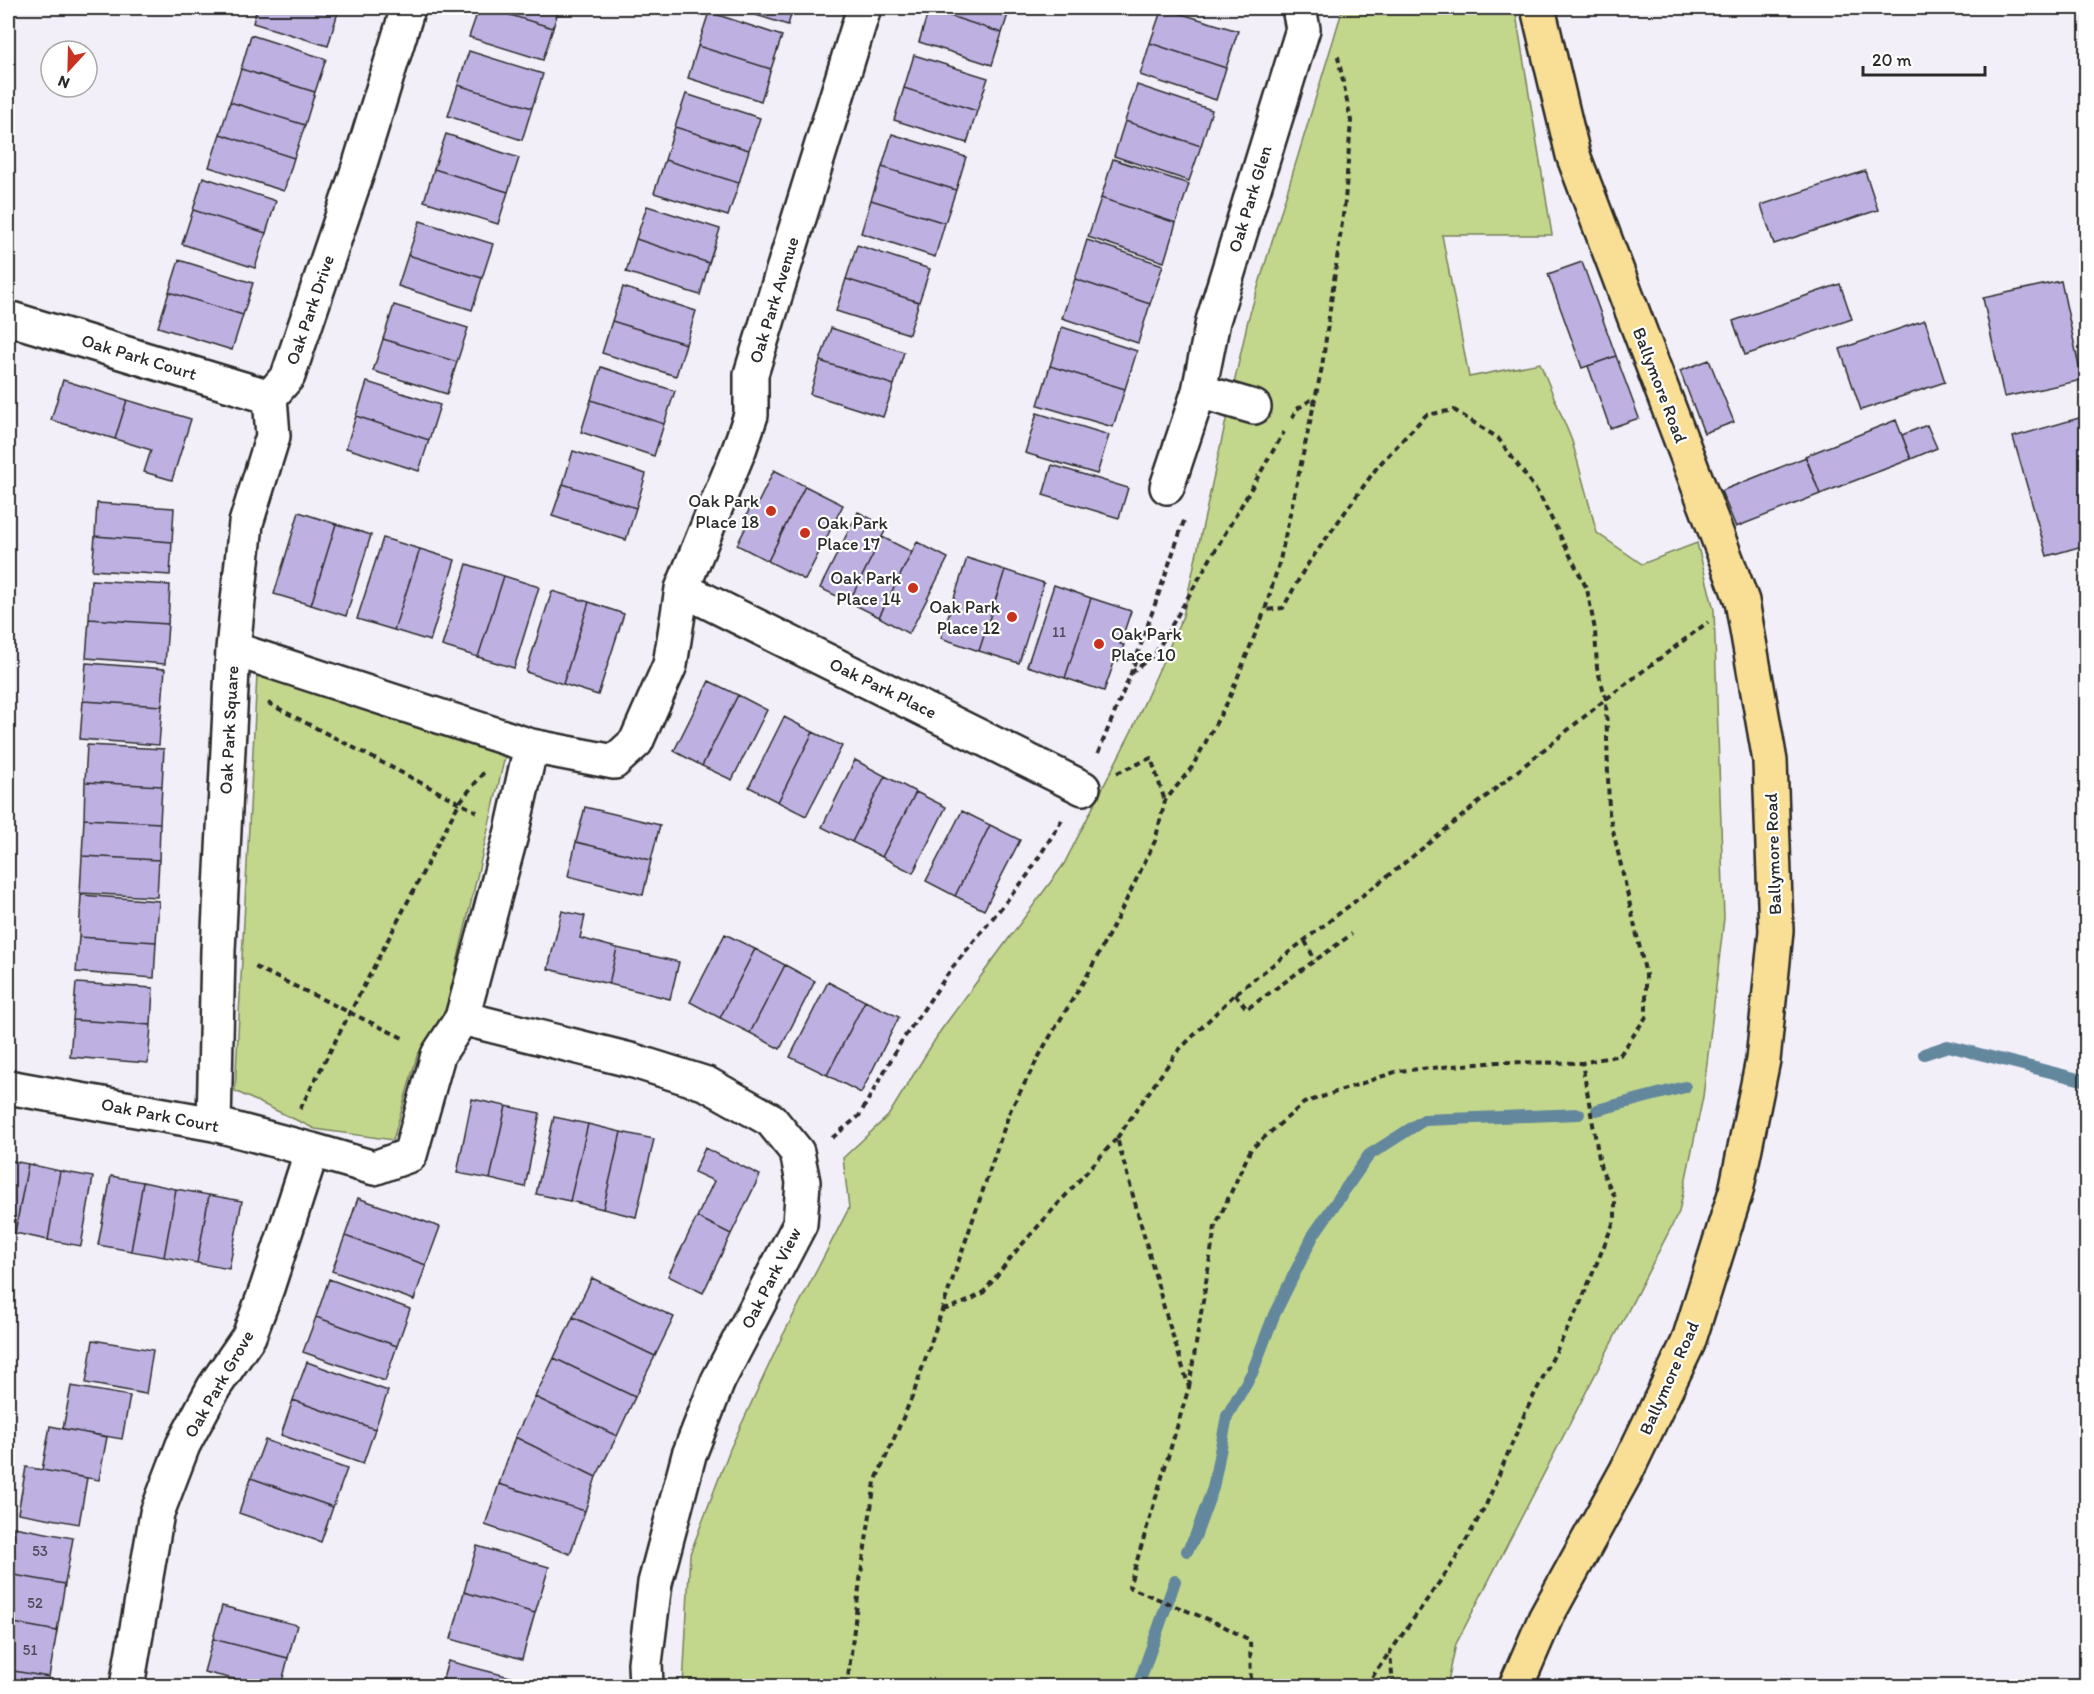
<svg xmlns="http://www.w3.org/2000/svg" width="2094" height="1694" viewBox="0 0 2094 1694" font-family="Itim,sans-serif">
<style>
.green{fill:#c2d78c;stroke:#76815c;stroke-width:1.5}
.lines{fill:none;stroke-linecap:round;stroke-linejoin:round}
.stream{stroke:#63879d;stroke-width:12}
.building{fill:#beb1e2;stroke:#2b2b2b;stroke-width:1.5}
.minor-casing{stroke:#2b2b2b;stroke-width:38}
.major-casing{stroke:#2b2b2b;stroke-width:38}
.path{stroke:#2b2b2b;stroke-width:4;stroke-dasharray:6 4.5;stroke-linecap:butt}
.minor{stroke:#fff;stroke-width:33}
.major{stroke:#f9df96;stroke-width:33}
.poi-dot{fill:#c8321e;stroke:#fff;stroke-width:2}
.labels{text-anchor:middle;stroke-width:4.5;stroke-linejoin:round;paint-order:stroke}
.number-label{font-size:15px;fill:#504c59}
.street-label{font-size:18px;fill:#2b2b2b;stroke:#fff}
.poi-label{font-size:18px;fill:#2b2b2b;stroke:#fff;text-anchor:end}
</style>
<rect width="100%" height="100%" fill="#f2eff9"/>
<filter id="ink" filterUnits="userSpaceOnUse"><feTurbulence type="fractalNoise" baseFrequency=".0167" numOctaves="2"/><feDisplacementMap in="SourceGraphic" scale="12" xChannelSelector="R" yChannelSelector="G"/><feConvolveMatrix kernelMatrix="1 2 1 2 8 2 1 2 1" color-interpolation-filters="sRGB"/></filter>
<g filter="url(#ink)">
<!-- green -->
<path class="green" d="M1343,8H1515L1552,235H1442L1469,377L1540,363L1572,441L1597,533L1642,564L1697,543L1714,610L1724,918L1703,1097L1679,1212L1456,1644L1447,1686H683L690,1554L730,1449L781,1339L849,1208L843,1158L888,1116L941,1030L1064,864L1132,730L1183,616L1248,320Z
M257,675L506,752L446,1010L417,1056L393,1140L315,1129L235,1091Z"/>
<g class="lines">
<!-- stream -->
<path class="stream" d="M1924,1054L1948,1046L2086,1081
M1597,1110L1685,1087
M1187,1551L1195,1537L1213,1488L1227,1416L1252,1373L1274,1315L1314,1234L1369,1155L1424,1120L1579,1114
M1138,1686L1175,1581"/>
</g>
<!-- building -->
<path class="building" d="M257,8H325L338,12L328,46L253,23Z
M479,8H487L553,28L543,60L469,37Z
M487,8H559L553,28Z
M733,8H793L788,25Z
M929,8H1010L1002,33L929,9Z
M1162,8L1238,31L1226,68L1150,43Z
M929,9L1002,33L992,65L919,42Z
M709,12L782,36L771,69L698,46Z
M251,35L326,59L315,92L241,69Z
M1150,43L1226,68L1216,100L1140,75Z
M698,46L771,69L761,101L688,78Z
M469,51L543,74L532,108L458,85Z
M914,55L988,78L977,111L904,88Z
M241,69L315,92L305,125L230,102Z
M458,85L532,108L522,140L448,116Z
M1137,85L1212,110L1201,146L1125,121Z
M904,88L977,111L967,143L894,120Z
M686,94L760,118L749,150L675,127Z
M230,102L305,125L294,158L220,134Z
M1125,121L1201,146L1189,181L1114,156Z
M675,127L749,150L739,183L665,160Z
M220,134L294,158L284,191L209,167Z
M446,134L519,158L508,192L434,169Z
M892,134L966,157L956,190L882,167Z
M1113,159L1189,184L1176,223L1101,198Z
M665,160L739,183L728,216L654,193Z
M882,167L956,190L945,223L871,200Z
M434,169L508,192L498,224L424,201Z
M1865,171L1878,210L1774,244L1761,205Z
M203,177L276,201L266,233L193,210Z
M1101,198L1176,223L1164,262L1088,237Z
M871,200L945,223L935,257L861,233Z
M647,206L720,229L709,263L636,239Z
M193,210L266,233L255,268L182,244Z
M420,221L493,244L482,278L408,255Z
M636,239L709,263L700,295L626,272Z
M1087,240L1163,265L1150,304L1075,279Z
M857,245L930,269L919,302L846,279Z
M408,255L482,278L472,310L398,286Z
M179,260L253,283L243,315L169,292Z
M1582,262L1616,356L1582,368L1548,274Z
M846,279L919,302L909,334L836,311Z
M1075,279L1150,304L1138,343L1062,318Z
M2061,281L2082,380L2004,397L1983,298Z
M1840,284L1852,319L1745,355L1733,321Z
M623,287L696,311L686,344L612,321Z
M169,292L243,315L232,350L158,327Z
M394,305L468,328L457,362L383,339Z
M1925,320L1945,382L1861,410L1840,349Z
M612,321L686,344L676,376L602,353Z
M1062,327L1137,351L1125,389L1050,366Z
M831,328L904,352L894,385L820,361Z
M383,339L457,362L447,394L373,371Z
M1616,356L1639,418L1610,428L1588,366Z
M1709,360L1734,422L1704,433L1680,371Z
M820,361L894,385L883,417L810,394Z
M1050,366L1125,389L1113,427L1038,405Z
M601,367L675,391L664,424L591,400Z
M63,380L127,400L115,439L51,420Z
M367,382L440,405L429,440L356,416Z
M127,400L191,419L172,480L144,472L151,450L115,439Z
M591,400L664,424L654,456L581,432Z
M1037,413L1109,435L1097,474L1025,453Z
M356,416L429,440L419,471L346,448Z
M2086,416V545L2047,556L2013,437Z
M1896,420L1911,459L1820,494L1805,456Z
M1927,425L1937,448L1911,459L1902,435Z
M573,451L646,474L636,508L563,484Z
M1806,457L1820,494L1736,527L1721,491Z
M1052,465L1128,488L1119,518L1043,495Z
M774,470L805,486L768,561L737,545L749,521L745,519L753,501L758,503Z
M563,484L636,508L626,540L552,516Z
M805,486L843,505L805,580L768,561Z
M97,503L174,508L172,542L95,536Z
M299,512L336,524L311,605L274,594Z
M858,512L887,527L849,602L820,588Z
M336,524L371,535L346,616L311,605Z
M95,536L172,542L170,575L92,570Z
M882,537L912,552L879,617L849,602Z
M383,538L420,549L394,630L357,619Z
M917,542L948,558L909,634L879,617Z
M420,549L455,560L430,641L394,630Z
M967,558L1005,570L979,651L941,638Z
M467,564L504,576L478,657L442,646Z
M1005,570L1044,583L1019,663L979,651Z
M504,576L539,587L514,668L478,657Z
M91,580L170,585L168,624L89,619Z
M1054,585L1091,598L1065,678L1027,666Z
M552,591L589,602L563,684L526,672Z
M1091,598L1131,611L1120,644L1124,645L1118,661L1115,660L1104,691L1065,678Z
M589,602L624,614L598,695L563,684Z
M89,619L168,624L165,664L86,658Z
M86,663L165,669L162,706L83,701Z
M709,681L738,695L702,766L674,751Z
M738,695L767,710L732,780L702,766Z
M83,701L162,706L159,745L80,739Z
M784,717L813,732L778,802L749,787Z
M813,732L842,746L806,816L778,802Z
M87,745L164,749L162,786L85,782Z
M855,760L885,776L852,842L822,827Z
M885,776L916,792L882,857L852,842Z
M85,782L162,786L160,823L84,819Z
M916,792L946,807L913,873L882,857Z
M585,807L660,825L651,860L576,842Z
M962,811L990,825L955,896L926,881Z
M84,819L160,823L159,860L82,856Z
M990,825L1020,840L984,910L955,896Z
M576,842L651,860L643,895L568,876Z
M82,856L159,860L157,897L80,893Z
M81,895L159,901L156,942L79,937Z
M562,911L585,916L580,938L617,948L609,984L548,969Z
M725,934L755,949L720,1018L690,1002Z
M79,937L156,942L154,978L76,972Z
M617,948L679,962L670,999L609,984Z
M755,949L785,965L750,1033L720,1018Z
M785,965L815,981L780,1049L750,1033Z
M828,982L865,1001L827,1075L790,1057Z
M76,983L153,988L151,1025L73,1020Z
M865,1001L899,1017L861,1093L827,1075Z
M73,1020L151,1025L148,1063L70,1057Z
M472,1099L506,1106L490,1179L457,1173Z
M506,1106L540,1113L525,1187L490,1179Z
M554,1117L588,1124L570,1201L536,1194Z
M588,1124L621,1132L603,1209L570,1201Z
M621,1132L654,1139L636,1217L603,1209Z
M705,1148L760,1175L731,1234L697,1217L714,1181L694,1172Z
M8,1160L28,1164L15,1233L8,1232Z
M28,1164L60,1171L48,1240L15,1233Z
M60,1171L93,1177L81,1246L48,1240Z
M111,1176L143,1182L131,1251L98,1245Z
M143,1182L176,1189L164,1257L131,1251Z
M176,1189L209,1195L197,1263L164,1257Z
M209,1195L242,1201L229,1269L197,1263Z
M358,1198L440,1227L426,1265L345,1236Z
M697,1217L731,1234L703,1293L668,1276Z
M345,1236L426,1265L414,1300L332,1271Z
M592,1278L674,1317L655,1356L573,1317Z
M329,1279L410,1309L397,1346L316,1317Z
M316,1317L397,1346L385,1381L303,1352Z
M573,1317L655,1356L635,1397L554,1358Z
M93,1340L153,1350L146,1394L86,1383Z
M554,1358L635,1397L617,1436L535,1397Z
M307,1362L388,1391L375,1429L293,1400Z
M71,1386L130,1396L122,1439L63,1429Z
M535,1397L617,1436L596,1477L515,1437Z
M293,1400L375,1429L363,1464L281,1435Z
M50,1426L107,1437L99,1480L42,1470Z
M515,1437L596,1477L585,1511L499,1484Z
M265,1440L347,1469L333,1507L251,1478Z
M26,1467L87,1478L79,1524L18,1513Z
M251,1478L333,1507L321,1542L239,1513Z
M499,1484L585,1511L570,1554L485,1525Z
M14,1527L73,1538L65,1584L8,1574Z
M477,1546L549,1567L535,1613L464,1592Z
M8,1574L65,1584L57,1631L8,1622Z
M464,1592L535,1613L522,1659L451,1639Z
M222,1606L297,1625L288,1658L213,1639Z
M8,1622L57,1631L49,1677L8,1670Z
M213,1639L288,1658L281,1686H263L204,1672Z
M448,1661L518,1679L516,1686H441Z
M8,1670L49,1677L47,1686H8Z"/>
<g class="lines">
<!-- minor casing -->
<g class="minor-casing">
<path id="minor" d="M8,318L270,397
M1199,391L1254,407
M1167,487L1199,391L1213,321L1303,29L1299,8
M682,589L1083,788
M233,649L531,746
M462,1018L634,1061L707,1084L771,1120L797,1152L803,1182L800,1224L718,1381L689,1455L655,1583L645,1663L646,1686
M8,1087L214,1124L312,1150
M214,1124L218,950L233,649L246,523L273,436L270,397L288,376L358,170L408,8
M127,1686L157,1513L183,1445L214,1387L249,1336L267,1288L312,1150L374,1168L410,1155L438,1055L462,1018L512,831L531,746L614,762L636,742L670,665L682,589L739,450L751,415V374L864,8"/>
</g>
<!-- major casing -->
<g class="major-casing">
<path id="major" d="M1516,1686L1545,1619L1627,1470L1688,1343L1736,1191L1763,1060L1776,931L1770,761L1742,601L1573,155L1538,8"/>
</g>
<!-- path -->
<path class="path" d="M1292,418L1297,409L1312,399
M1131,673L1155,654L1284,432
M268,703L477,812
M1098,753L1131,673L1184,521
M1117,773L1151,758L1165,801
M1305,941L1315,960
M255,967L405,1039
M1235,994L1247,1009L1352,934
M300,1109L459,803L485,771
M832,1138L859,1116L901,1042L952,968L1027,876L1062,820
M1117,1138L1177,1052L1235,994L1402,865L1606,699L1708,622
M943,1310L966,1302L983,1293L1017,1250L1117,1138L1165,1311L1189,1387L1129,1587L1219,1624L1250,1640L1251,1686
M1189,1387L1215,1227L1251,1149L1304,1103L1398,1071L1498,1062L1582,1063L1620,1055L1646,1017V975L1609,813L1606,699L1597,668L1595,630L1587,589L1539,494L1498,438L1454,410L1426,415L1378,466L1305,568L1283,608L1265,610L1280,560L1322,367L1345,201L1351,121L1337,52
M847,1686L860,1580L875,1482L913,1395L1010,1111L1045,1045L1088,974L1121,911L1155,841L1165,801L1192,767L1228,701L1265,610
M1366,1686L1389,1653
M1393,1686L1390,1652L1455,1560L1486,1505L1525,1413L1580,1304L1615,1219V1197L1601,1169L1582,1063"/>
<!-- minor -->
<use href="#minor" class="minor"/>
<!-- major -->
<use href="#major" class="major"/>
</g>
</g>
<!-- markers -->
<g class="poi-dot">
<circle cx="771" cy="511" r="6"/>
<circle cx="805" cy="533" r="6"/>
<circle cx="913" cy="588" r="6"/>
<circle cx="1012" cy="617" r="6"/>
<circle cx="1099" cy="644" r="6"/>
</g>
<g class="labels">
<!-- number labels -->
<g class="number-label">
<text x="1059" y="637">11</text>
<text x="40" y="1556">53</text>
<text x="35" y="1608">52</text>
<text x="30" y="1655">51</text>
</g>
<!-- street labels -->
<g class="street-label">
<text transform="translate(1250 199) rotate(-73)" y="6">Oak Park Glen</text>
<text transform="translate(774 300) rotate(-73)" y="6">Oak Park Avenue</text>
<text transform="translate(310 310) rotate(-71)" y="6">Oak Park Drive</text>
<text transform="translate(139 357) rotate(17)" y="6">Oak Park Court</text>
<text transform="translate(1660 385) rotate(69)" y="6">Ballymore Road</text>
<text transform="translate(883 688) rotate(26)" y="6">Oak Park Place</text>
<text transform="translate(229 730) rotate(-87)" y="6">Oak Park Square</text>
<text transform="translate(1773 854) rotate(-92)" y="6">Ballymore Road</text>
<text transform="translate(160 1115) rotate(11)" y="6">Oak Park Court</text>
<text transform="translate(771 1278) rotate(-63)" y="6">Oak Park View</text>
<text transform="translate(1669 1378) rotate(-66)" y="6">Ballymore Road</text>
<text transform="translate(219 1384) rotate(-60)" y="6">Oak Park Grove</text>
</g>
<!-- poi labels -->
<g class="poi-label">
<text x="759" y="507">Oak Park<tspan x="759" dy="21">Place 18</tspan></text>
<text x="817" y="529" text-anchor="start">Oak Park<tspan x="817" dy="21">Place 17</tspan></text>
<text x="901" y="584">Oak Park<tspan x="901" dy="21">Place 14</tspan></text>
<text x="1000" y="613">Oak Park<tspan x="1000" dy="21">Place 12</tspan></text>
<text x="1111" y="640" text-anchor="start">Oak Park<tspan x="1111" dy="21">Place 10</tspan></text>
</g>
</g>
<!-- margin -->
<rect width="2094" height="1694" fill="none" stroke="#fff" stroke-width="30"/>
<rect x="15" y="15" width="2064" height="1664" fill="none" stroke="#2b2b2b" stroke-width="2" filter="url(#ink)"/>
<!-- north arrow -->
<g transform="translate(69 69) rotate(202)"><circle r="28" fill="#ffffff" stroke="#aaaaaa" stroke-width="1.5"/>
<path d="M0-4.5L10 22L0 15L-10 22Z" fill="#c8321e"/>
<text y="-9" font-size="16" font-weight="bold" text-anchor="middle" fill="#2b2b2b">N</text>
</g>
<!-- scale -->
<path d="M1863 66v9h122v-9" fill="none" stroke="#2b2b2b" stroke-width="3"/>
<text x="1872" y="66" font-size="18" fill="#2b2b2b" stroke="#ffffff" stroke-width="4.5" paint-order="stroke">20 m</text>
</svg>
